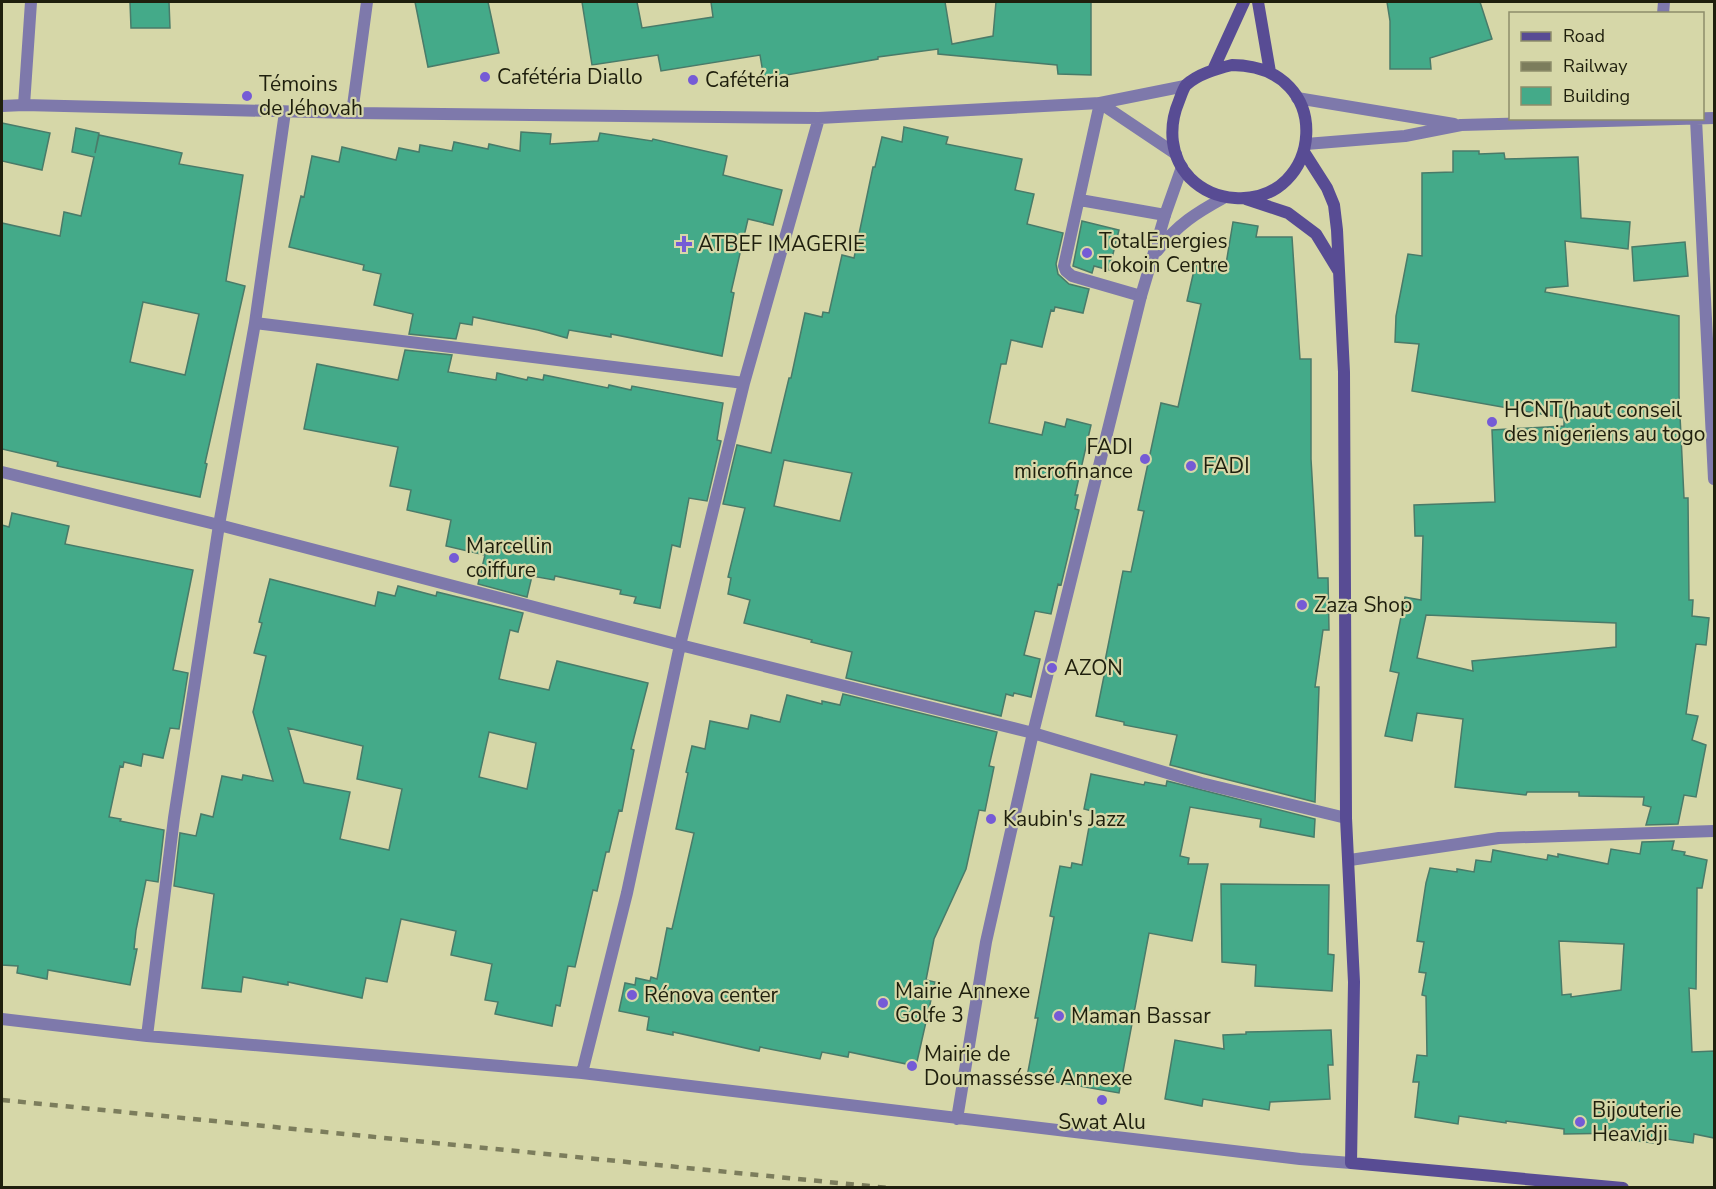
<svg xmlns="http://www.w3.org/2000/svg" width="1716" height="1189" viewBox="0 0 1716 1189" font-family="'Nunito Sans',sans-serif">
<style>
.building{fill:#44aa89;stroke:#497b69;stroke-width:1.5;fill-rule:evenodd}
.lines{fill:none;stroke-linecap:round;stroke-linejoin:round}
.lane{stroke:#7e79ab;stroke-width:12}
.street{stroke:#7e79ab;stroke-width:12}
.secondary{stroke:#584c94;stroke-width:12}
.rail{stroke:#7c7d5c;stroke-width:4.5;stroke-dasharray:8 8;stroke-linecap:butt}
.poi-dot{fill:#755bd6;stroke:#d6d7a8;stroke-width:2}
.labels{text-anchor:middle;stroke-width:4.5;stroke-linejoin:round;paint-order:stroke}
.poi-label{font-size:21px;fill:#1f1f0d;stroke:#d6d7a8;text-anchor:start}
</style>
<rect width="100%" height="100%" fill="#d6d7a8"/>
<!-- building -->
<path class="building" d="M130,2H169L170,28H131Z
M415,2H488L499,53L428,67Z
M582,2H637L642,28L713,17L711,2H945L952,44L993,36L996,2H1091V75L1058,74L1057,65L938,54V49L878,57V59L764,79L760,55L661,71L658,55L592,65Z
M1387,2H1480L1492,39L1430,58L1431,69H1390V21Z
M2,123L50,133L42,170L2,161Z
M904,127L948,137L946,144L1022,159L1015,190L1034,194L1027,224L1063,233L1056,264L1058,274L1069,284L1089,289L1083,313L1055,307L1054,311L1051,310L1042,347L1011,340L1006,364H1001L989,423L1042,435L1045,422L1065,427L1067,419L1091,425L1075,495H1078L1075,509L1079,510L1061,585L1058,584L1051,614L1035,611L1024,655L1040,659L1031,697L1014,693L1013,696L1006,694L1001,716L846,678L852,652L811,642L812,640L744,623L750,600L728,594L731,578L728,577L745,508L723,504L737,445L771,453L789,378H791L805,313L822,317L823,312L829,313L842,255L854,258L873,167H875L882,137L902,142ZM784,460L852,473L840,521L774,506Z
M76,128L99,133L95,153L99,135L182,153L179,164L243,175L226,281L245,286L205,463L207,464L200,497L57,466L58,462L2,449V223L60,236L64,212L81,216L94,157L72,152ZM143,302L199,314L185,375L130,362Z
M521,132L551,134L550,144L598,141L600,133L652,141L653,139L727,156L723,175L782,190L773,225L748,219L731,292L734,293L722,356L611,334V337L569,330L567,338L538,330L473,317L472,325L460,323L456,339L409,334L413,314L374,305L381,274L363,270L364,265L289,247L301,196L304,197L312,156L339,162L342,147L396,160L399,148L419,152L420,145L452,151L454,142L488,149L489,144L520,151Z
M1453,151H1479V154L1504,153L1505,159L1578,157L1581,218L1630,222L1628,249L1565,241L1568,286L1546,288L1545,292L1679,316V395L1684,498H1688L1689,600H1693L1692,616L1709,618L1706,645L1696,644L1686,714L1698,716L1692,740L1706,745L1696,797L1684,795L1678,824L1646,825L1651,807L1643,805L1644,797L1579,796V792H1527L1526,795L1455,787L1463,719L1417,713L1412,741L1385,736L1399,673L1390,671L1405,597L1421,600L1423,536H1415L1414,505L1495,502L1492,430L1564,426V418L1412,391L1419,344L1395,342L1396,316L1408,254L1422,256V173L1453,172ZM1426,615L1616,623V647L1472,661L1473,671L1417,658Z
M1082,221L1119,230L1109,270L1094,266L1092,273L1073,266Z
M1233,222L1258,226L1256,237H1292L1300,359H1311V459L1318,578H1328L1329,630H1323L1315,687H1319L1315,802L1170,765L1177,735L1124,725V722L1096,716L1105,671H1103L1123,571L1131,572L1144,511L1138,510L1161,403L1178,407L1201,304L1187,301L1195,266L1226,264Z
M1685,242L1688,276L1634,281L1632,247Z
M405,350L452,355L448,372L496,380L497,373L527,380L528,377L543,380L544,375L608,388L609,385L631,390L632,386L723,403L717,440L721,441L707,501L689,498L680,547L672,545L660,608L634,603L636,597L620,594L621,590L555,576L554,580L532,576L527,597L478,584L485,555L446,546L451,520L407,510L411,490L390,486L398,447L304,429L317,364L398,380Z
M12,513L69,526L65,544L193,570L173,670L188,673L179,729L170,728L163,758L143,754L141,766L124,762L123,767L120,766L109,817L121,819L120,821L164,830L158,882L146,880L136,930L134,949H137L130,985L48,970L47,979L17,973L18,966L2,965V525L9,527Z
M270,579L375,606L378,592L395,596L398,586L436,596L437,592L523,613L518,632L510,630L499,679L549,690L557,661L648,683L631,749L634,750L622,811L619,810L609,852H606L597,891L593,890L575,967L568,966L560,1006L556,1005L552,1026L495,1014L498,1002L485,1000L492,964L451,955L456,931L401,919L387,982L366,978L362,998L288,982V985L243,977L241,992L202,988L214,894L174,886L180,833L196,836L201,814L213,817L222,776L242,780L243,775L273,781L253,712L266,656L254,653L262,623L259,622ZM288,728L363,746L357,779L402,789L389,850L340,839L350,792L304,783ZM489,732L536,743L527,789L479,777Z
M843,694L997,732L989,766L994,767L985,811L979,810L966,869L934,939L926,980L935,982L916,1066L849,1052L848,1057L822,1052L820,1059L760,1047L759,1051L673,1032V1035L647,1030L649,1017L619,1011L625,983L635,985L636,978L650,981L651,977L657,979L667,928L672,929L694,833L676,829L688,773L686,772L692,746L705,749L710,721L748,729L751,715L780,722L787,695L822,704V701L840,705Z
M1091,774L1144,785L1145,782L1166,786L1167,781L1315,819L1314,837L1260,827L1261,819L1190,807L1180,856L1189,858L1188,864H1208L1192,941L1149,933L1119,1093L1027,1077L1038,1018H1035L1054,917L1050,916L1060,866L1071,868L1072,863L1082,865L1092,811L1084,809Z
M1674,841L1672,850L1685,852L1684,855L1707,860L1702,888H1697L1696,989L1689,988L1692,1052L1714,1051V1138L1694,1134L1693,1143L1654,1137L1653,1143L1623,1139L1624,1133L1564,1134V1129L1506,1121V1123L1459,1116L1458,1124L1415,1117L1419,1082H1413L1417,1055L1427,1056L1426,996L1422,995L1426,973L1419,972L1424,942L1417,941L1426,883L1430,868L1457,872V869L1474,872L1476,860L1491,862L1493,850L1547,860L1548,855L1558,857V854L1608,864L1611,849L1640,854L1642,842ZM1559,941L1624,944L1621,990L1571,997V994L1562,995Z
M1221,884L1329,885L1328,954L1334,955L1332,991L1255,986L1256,965L1222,962Z
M1331,1030L1333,1065H1328L1330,1099L1270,1102L1269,1110L1203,1099L1202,1106L1165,1099L1175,1040L1224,1049L1223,1035L1246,1034V1032Z"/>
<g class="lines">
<!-- lane -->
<path class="lane" d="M1100,103L1064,266L1066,271L1072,276L1141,296
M1080,200L1165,215"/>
<!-- street -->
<path class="street" d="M1663,14L1664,2
M1297,98L1454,124
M1100,103L1176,154
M24,105L31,2
M2,106L24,105L352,113L819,118L1100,103L1185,86
M352,113L367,2
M1696,119L1714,479
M1306,144L1405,136L1461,125L1714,118
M1157,251C1178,224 1196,213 1225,197
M255,323L744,383
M2,472L219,525L680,645L1033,733L1201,783L1346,818
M1350,860L1499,838L1714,831
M2,1019L147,1036L582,1073L1300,1159L1351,1163
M147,1036L174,818L219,525L255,323L285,112
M582,1073L627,893L680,645L744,383L819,118
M957,1119L986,942L1033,733L1141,296L1165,215L1182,167"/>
<!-- secondary -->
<path class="secondary" d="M1258,2L1270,72
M1232,65C1338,66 1323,204 1235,198C1218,197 1202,190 1190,178C1170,157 1168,127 1179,101C1181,96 1183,89 1186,85C1198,74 1216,69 1232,65Z
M1213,70L1244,2
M1304,152L1327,188L1334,205L1337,230L1344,372L1346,818L1354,982L1351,1163L1623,1188
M1246,199L1288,213L1316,234L1338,270"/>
<!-- rail -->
<path class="rail" d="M2,1100L889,1188"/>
</g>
<!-- markers -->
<g class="poi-dot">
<circle cx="485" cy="77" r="6"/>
<circle cx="693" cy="80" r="6"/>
<circle cx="247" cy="96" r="6"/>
<path d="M681 235h6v6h6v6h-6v6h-6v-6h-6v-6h6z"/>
<circle cx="1087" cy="253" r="6"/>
<circle cx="1492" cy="422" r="6"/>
<circle cx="1145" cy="459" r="6"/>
<circle cx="1191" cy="466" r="6"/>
<circle cx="454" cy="558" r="6"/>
<circle cx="1302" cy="605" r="6"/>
<circle cx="1052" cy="668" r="6"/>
<circle cx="991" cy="819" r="6"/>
<circle cx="632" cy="995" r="6"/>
<circle cx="883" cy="1003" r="6"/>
<circle cx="1059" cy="1016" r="6"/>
<circle cx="912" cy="1066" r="6"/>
<circle cx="1102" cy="1100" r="6"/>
<circle cx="1580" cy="1122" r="6"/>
</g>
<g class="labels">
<!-- poi labels -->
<g class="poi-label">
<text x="497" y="84">Cafétéria Diallo</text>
<text x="705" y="87">Cafétéria</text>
<text x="259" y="91">Témoins<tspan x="259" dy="24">de Jéhovah</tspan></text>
<text x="1099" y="248">TotalEnergies<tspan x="1099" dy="24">Tokoin Centre</tspan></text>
<text x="698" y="251">ATBEF IMAGERIE</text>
<text x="1504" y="417">HCNT(haut conseil<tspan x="1504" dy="24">des nigeriens au togo</tspan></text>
<text x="1133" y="454" text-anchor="end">FADI<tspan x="1133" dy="24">microfinance</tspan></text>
<text x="1203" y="473">FADI</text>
<text x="466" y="553">Marcellin<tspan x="466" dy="24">coiffure</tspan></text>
<text x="1314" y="612">Zaza Shop</text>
<text x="1064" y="675">AZON</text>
<text x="1003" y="826">Kaubin's Jazz</text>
<text x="895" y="998">Mairie Annexe<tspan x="895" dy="24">Golfe 3</tspan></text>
<text x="644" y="1002">Rénova center</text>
<text x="1071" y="1023">Maman Bassar</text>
<text x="924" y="1061">Mairie de<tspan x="924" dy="24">Doumasséssé Annexe</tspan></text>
<text x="1592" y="1117">Bijouterie<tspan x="1592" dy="24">Heavidji</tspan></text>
<text x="1102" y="1129" text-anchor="middle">Swat Alu</text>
</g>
</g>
<!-- border -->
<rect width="1716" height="1189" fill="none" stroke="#1f1f0d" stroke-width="6"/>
<!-- legend -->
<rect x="1509" y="12" width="195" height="108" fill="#d6d7a8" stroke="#8d8d6a" stroke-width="1.5"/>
<rect x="1521" y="32" width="30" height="9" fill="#584c94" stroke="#8d8d6a" stroke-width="1.5"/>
<text x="1563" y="42" font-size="18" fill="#1f1f0d">Road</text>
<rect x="1521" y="62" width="30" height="9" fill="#7c7d5c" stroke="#8d8d6a" stroke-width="1.5"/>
<text x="1563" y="72" font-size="18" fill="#1f1f0d">Railway</text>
<rect x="1521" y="87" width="30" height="18" fill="#44aa89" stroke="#8d8d6a" stroke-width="1.5"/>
<text x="1563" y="102" font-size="18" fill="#1f1f0d">Building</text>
</svg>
